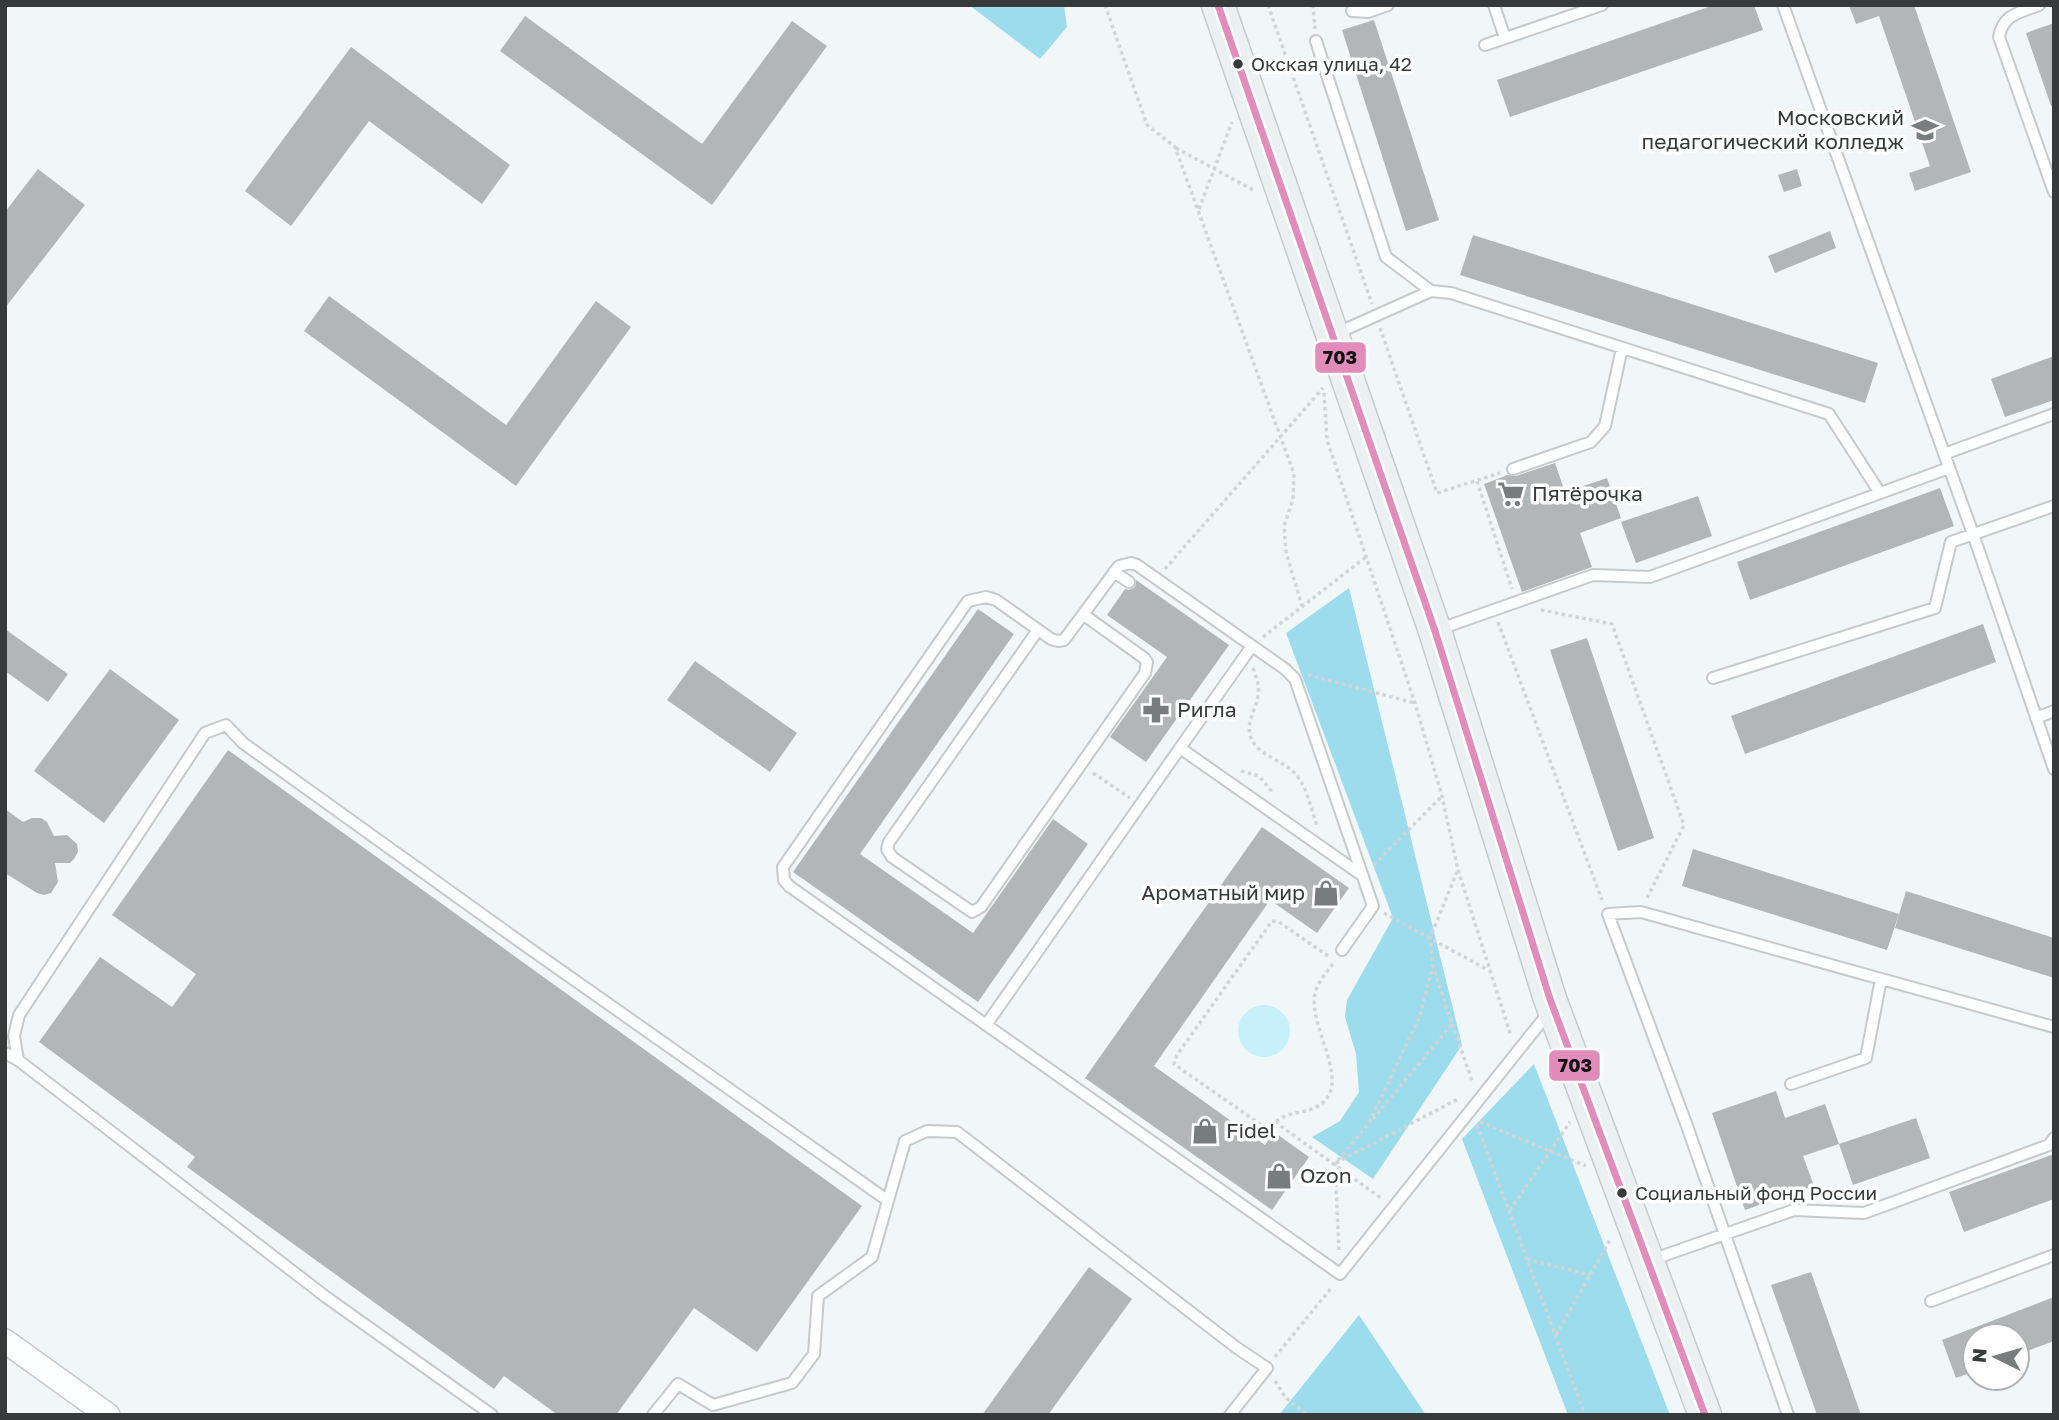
<svg xmlns="http://www.w3.org/2000/svg" width="2059" height="1420" viewBox="0 0 2059 1420" font-family="'Golos Text',sans-serif">
<style>
.green{fill:#c8f0fb}
.forest{fill:#9cdcec}
.building{fill:#b2b6b7}
.lines{fill:none;stroke-linecap:round;stroke-linejoin:round}
.lane-casing{stroke:#c6caca;stroke-width:14}
.street-casing{stroke:#c6caca;stroke-width:26}
.secondary-casing{stroke:#c6caca;stroke-width:35}
.path{stroke:#d2d5d6;stroke-width:3.5;stroke-dasharray:3.5 3.5;stroke-linecap:butt}
.lane{stroke:#fdfefe;stroke-width:10}
.street{stroke:#fdfefe;stroke-width:23}
.secondary{stroke:#ebf1f2;stroke-width:32}
.bus-1-casing{stroke:#fff;stroke-width:12}
.bus-1{stroke:#e18cbb;stroke-width:7}
.bus-dot{fill:#363a3b;stroke:#fff;stroke-width:2.5}
.labels{text-anchor:middle;stroke-width:7;stroke-linejoin:round;paint-order:stroke}
.bus-label{font-size:19px;fill:#363a3b;stroke:#fff;text-anchor:start}
.poi-label{font-size:21px;fill:#363a3b;stroke:#fff;text-anchor:start}
.line-badge{stroke:#fff;stroke-width:2.5}
.pale-badge-label{font-size:19px;text-anchor:middle;font-weight:bold;fill:#111}
</style>
<rect width="100%" height="100%" fill="#f1f7f8"/>
<!-- green -->
<path class="green" d="M1238 1031a26 26 0 1 1 52 0a26 26 0 1 1-52 0Z"/>
<!-- forest -->
<path class="forest" d="M969,5H1064L1067,27L1040,59Z
M1349,588L1462,1045L1373,1179L1312,1137L1340,1121L1359,1092L1356,1054L1345,1017L1347,1000L1393,918L1286,633Z
M1534,1064L1670,1415H1568L1462,1139Z
M1359,1315L1426,1415H1279Z"/>
<!-- building -->
<path class="building" d="M1714,5H1754L1763,30L1510,117L1497,80Z
M1849,5H1914L1971,172L1915,191L1909,173L1930,166L1879,16L1856,24Z
M525,16L702,144L792,21L827,46L712,205L500,51Z
M1374,20L1439,220L1406,231L1342,30Z
M2054,23V105L2051,106L2026,33Z
M351,47L510,165L482,204L369,121L291,226L245,191Z
M38,169L85,205L5,308V212Z
M1797,169L1802,186L1784,192L1778,175Z
M1830,231L1836,248L1775,273L1768,256Z
M1473,235L1878,363L1865,403L1460,275Z
M329,296L506,425L596,301L631,327L516,486L304,331Z
M2054,356V400L2005,417L1991,379Z
M1555,463L1565,492L1607,478L1621,518L1580,533L1592,567L1522,592L1484,484L1508,475L1516,476Z
M1940,488L1954,526L1750,600L1737,562Z
M1698,496L1712,536L1636,563L1621,522Z
M1136,580L1229,645L1146,762L1110,737L1167,657L1107,615L1125,589L1129,590L1135,587Z
M978,609L1014,634L860,854L973,933L1053,819L1088,844L978,1002L793,872Z
M1983,624L1996,662L1745,754L1731,716Z
M5,629L68,674L48,702L5,671Z
M1587,638L1654,838L1618,851L1550,650Z
M695,661L797,733L770,772L667,700Z
M110,669L179,720L104,823L34,771Z
M228,750L862,1206L757,1352L694,1308L616,1415H558L504,1376L494,1389L187,1167L195,1157L39,1042L100,957L172,1007L196,974L112,915Z
M5,809L23,822L32,818H41L47,822L54,836L67,835L77,844L78,852L74,859L70,863H55L58,882L51,893L44,895L37,893L5,873Z
M1262,827L1349,888L1317,933L1270,900L1154,1066L1265,1145L1274,1132L1309,1157L1272,1210L1085,1078Z
M1693,849L1899,914L1887,950L1682,886Z
M1906,891L2054,938V978L1895,928Z
M1776,1091L1785,1118L1825,1104L1839,1144L1803,1156L1814,1186L1745,1210L1712,1113Z
M1916,1118L1930,1158L1853,1185L1839,1144Z
M2054,1154V1199L1964,1232L1949,1192Z
M1089,1267L1132,1299L1048,1415H982Z
M1811,1272L1861,1415H1817L1771,1285Z
M2054,1297V1341L2017,1355V1336H1975V1371L1956,1378L1942,1340Z"/>
<g class="lines">
<!-- lane casing -->
<g class="lane-casing">
<path id="lane" d="M1494,5L1505,38
M1783,5L1973,534L2054,769
M2039,5C2019,13 2003,14 1999,37L2054,192
M1352,11L1368,12L1388,5
M1316,41L1386,257L1431,291
M1485,45L1602,5
M1335,334L1431,291L1451,293L1829,414L1880,493
M1944,454L2054,414
M1513,469L1591,442L1605,426L1622,348
M1114,572L1129,582
M1038,630L889,842L887,849L892,857L972,912L981,907L1145,673L1147,662L1144,658L1084,615
M1437,630L1593,575L1650,577L1949,468
M1252,646L1180,748L1363,876
M1713,678L1935,608L1951,542L2054,506
M2036,718L2054,711
M1342,950L1373,906L1295,679L1285,669L1137,565L1131,563L1119,566L1064,640L1058,641L1051,639L996,600L986,597L968,601L783,867L784,880L789,886L1340,1274L1549,1012
M986,1025L1180,748
M5,1053L18,1060
M1791,1084L1866,1058L1881,979
M1651,1260L1794,1210L1864,1213L2049,1145L2054,1138
M1931,1301L2054,1255
M492,1415L326,1297L18,1060L14,1036L19,1015L205,733L226,725L243,743L526,946L887,1200
M653,1415L678,1384L713,1405L792,1383L814,1354L818,1296L872,1257L905,1141L927,1131L957,1132L1237,1348L1267,1368L1230,1415
M1788,1415L1687,1126L1608,914L1641,912L2054,1027"/>
</g>
<!-- street casing -->
<g class="street-casing">
<path id="street" d="M5,1341L108,1415"/>
</g>
<!-- secondary casing -->
<g class="secondary-casing">
<path id="secondary" d="M1218,5L1435,631L1550,999L1705,1415"/>
</g>
<!-- path -->
<path class="path" d="M1105,5L1147,125L1175,147L1294,474L1293,499L1284,526L1286,552L1302,606
M1268,5L1372,304
M1313,5L1315,29
M1176,148L1255,191
M1199,209L1232,122
M1380,328L1437,493L1500,473
M1324,393L1327,440L1415,703L1442,796L1458,870L1511,1036
M1477,481L1512,589
M1165,569L1323,388
M1541,610L1612,624L1684,825L1646,900
M1498,622L1602,900
M1263,637L1366,557
M1253,668C1256,677 1260,685 1258,695C1256,712 1243,724 1253,742C1261,755 1277,759 1289,768C1307,782 1310,806 1317,826
M1308,675L1415,703
M1241,771L1259,776L1273,793
M1093,773L1130,798
M1374,865L1442,796
M1384,913L1488,970
M1328,956L1279,922L1272,921L1177,1055L1174,1064L1264,1127C1273,1125 1279,1118 1288,1115C1296,1112 1306,1112 1314,1108C1358,1089 1307,1028 1315,993C1318,981 1328,971 1335,961
M1452,1024L1473,1083
M1373,1119L1452,1024L1433,966
M1275,1122L1381,1198
M1480,1122L1586,1166
M1477,1125L1585,1415
M1336,1163L1460,1098
M1510,1210L1570,1122
M1339,1250L1335,1164L1369,1123L1420,1016L1433,965L1430,938L1457,872
M1527,1259L1590,1275
M1556,1335L1611,1238
M1275,1357L1332,1287
M1275,1381L1285,1397L1307,1415"/>
<!-- lane -->
<use href="#lane" class="lane"/>
<!-- street -->
<use href="#street" class="street"/>
<!-- secondary -->
<use href="#secondary" class="secondary"/>
<!-- bus-1 casing -->
<g class="bus-1-casing">
<path id="bus-1" d="M1218,5L1435,631L1550,999L1705,1415"/>
</g>
<!-- bus-1 -->
<use href="#bus-1" class="bus-1"/>
</g>
<!-- icons -->
<defs>
<g id="university-bare" transform="scale(2.1)"><path d="M0-5L7-2L0 1L-7-2ZM-4 1L0 2.5L4 1V4Q0 6-4 4Z" fill="#777c7d" stroke="#fff" stroke-width="2.5" paint-order="stroke"/></g>
<g id="supermarket-bare" transform="scale(2.1)"><path d="M-6-5.5h2.5l.6 2H6L4.5 2H-2.5L-4.4-4H-6ZM-1.5 3.2a1.3 1.3 0 1 0 .1 0ZM3 3.2a1.3 1.3 0 1 0 .1 0Z" fill="#777c7d" stroke="#fff" stroke-width="2.5" paint-order="stroke"/></g>
<g id="pharmacy-bare" transform="scale(2.1)"><path d="M-2-6h4v4h4v4h-4v4h-4v-4h-4v-4h4Z" fill="#777c7d" stroke="#fff" stroke-width="2.5" paint-order="stroke"/></g>
<g id="shop-bare" transform="scale(2.1)"><path d="M-5-2.5h2.3a2.7 3.5 0 0 1 5.4 0H5L5.5 6h-11ZM-1.5-2.5h3a1.5 2.3 0 0 0-3 0Z" fill="#777c7d" stroke="#fff" stroke-width="2.5" paint-order="stroke"/></g>
</defs>
<g fill-rule="evenodd">
<use href="#university-bare" x="1925" y="130"/>
<use href="#supermarket-bare" x="1511" y="494"/>
<use href="#pharmacy-bare" x="1156" y="710"/>
<use href="#shop-bare" x="1326" y="893"/>
<use href="#shop-bare" x="1205" y="1131"/>
<use href="#shop-bare" x="1279" y="1176"/>
</g>
<!-- markers -->
<g class="bus-dot">
<circle cx="1238" cy="64" r="6"/>
<circle cx="1622" cy="1193" r="6"/>
</g>
<g class="labels">
<!-- bus labels -->
<g class="bus-label">
<text x="1251" y="71">Окская улица, 42</text>
<text x="1635" y="1200">Социальный фонд России</text>
</g>
<!-- poi labels -->
<g class="poi-label">
<text x="1904" y="125" text-anchor="end">Московский<tspan x="1904" dy="24">педагогический колледж</tspan></text>
<text x="1532" y="501">Пятёрочка</text>
<text x="1177" y="717">Ригла</text>
<text x="1305" y="900" text-anchor="end">Ароматный мир</text>
<text x="1226" y="1138">Fidel</text>
<text x="1300" y="1183">Ozon</text>
</g>
</g>
<g class="line-badge">
<rect x="1314" y="341" width="53" height="33" rx="7" fill="#e18cbb"/>
<rect x="1548" y="1049" width="53" height="33" rx="7" fill="#e18cbb"/>
</g>
<g class="pale-badge-label">
<text x="1340" y="364">703</text>
<text x="1575" y="1072">703</text>
</g>
<!-- border -->
<rect width="2059" height="1420" fill="none" stroke="#363a3b" stroke-width="14"/>
<!-- north arrow -->
<g transform="translate(1996 1357) rotate(275)"><circle r="33" fill="#ffffff" stroke="#afb0b1" stroke-width="2"/>
<path d="M0-5L12 26L0 18L-12 26Z" fill="#777c7d"/>
<text y="-10" font-size="19" font-weight="bold" text-anchor="middle" fill="#363a3b">N</text>
</g>
</svg>
